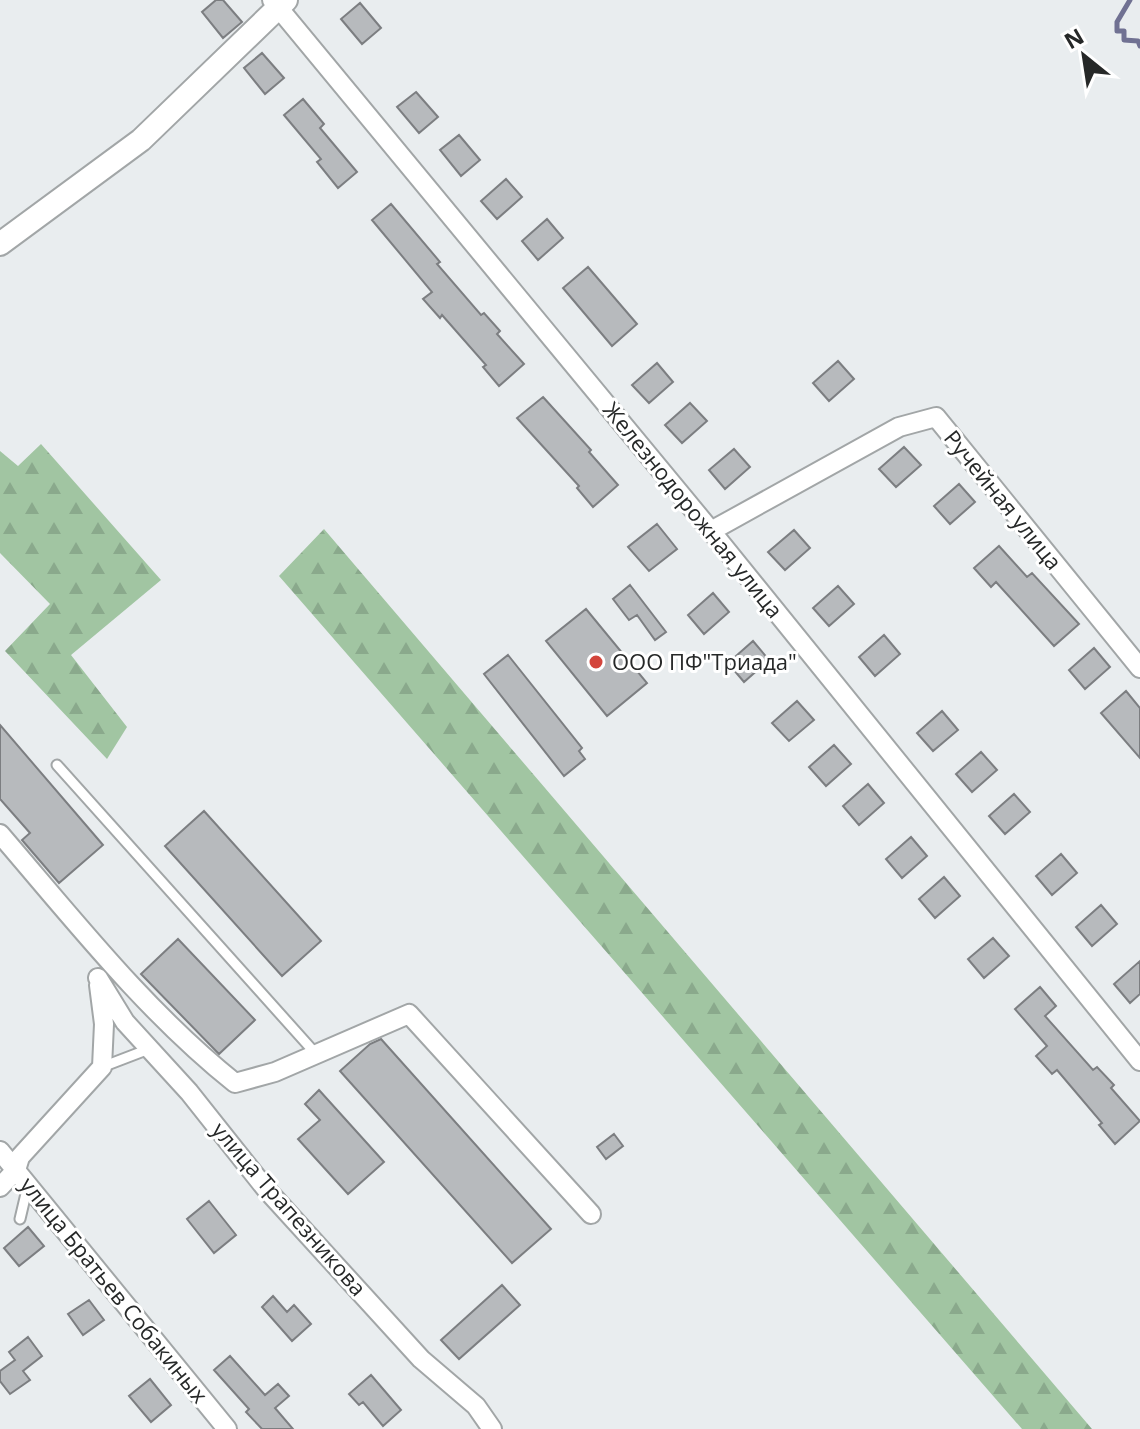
<svg xmlns="http://www.w3.org/2000/svg" width="1140" height="1429" viewBox="0 0 1140 1429" font-family="'Open Sans',sans-serif">
<style>
.forest{fill:url(#forest-firs)}
.lines{fill:none;stroke-linecap:round;stroke-linejoin:round}
.stream{stroke:#707192;stroke-width:5}
.building{fill:#b7babd;stroke:#7c7e81;stroke-width:2}
.service-casing{stroke:#a2a6a7;stroke-width:13}
.minor-casing{stroke:#a2a6a7;stroke-width:22}
.tertiary-casing{stroke:#a2a6a7;stroke-width:26}
.service{stroke:#fff;stroke-width:9}
.minor{stroke:#fff;stroke-width:18}
.tertiary{stroke:#fff;stroke-width:22}
.poi-dot{fill:#d3453c;stroke:#fff;stroke-width:3}
.labels{text-anchor:middle;stroke-width:6;stroke-linejoin:round;paint-order:stroke}
.street-label{font-size:22px;fill:#262828;stroke:#fff}
.poi-label{font-size:22px;fill:#262828;stroke:#fff;text-anchor:start}
</style>
<defs>
<pattern id="forest-firs" width="22" height="20" patternUnits="userSpaceOnUse" patternTransform="scale(2)"><rect width="22" height="20" fill="#a1c5a2"/><path d="M5 1l3.5 6h-7zM16 11l3.5 6h-7z" fill="#8aa98c"/></pattern>
</defs>
<rect width="100%" height="100%" fill="#e9edef"/>
<!-- forest -->
<path class="forest" d="M41,444L161,580L71,655L127,727L107,759L5,651L50,604L0,553V451L18,466Z
M324,529L1092,1429H1022L279,576Z"/>
<g class="lines">
<!-- stream -->
<path class="stream" d="M1130,0L1117,22V31H1124V40L1138,41L1140,46"/>
</g>
<!-- building -->
<path class="building" d="M216,0H223L242,22L223,38L202,12Z
M360,3L381,28L362,44L341,19Z
M262,53L284,78L265,94L244,68Z
M416,92L438,117L419,133L397,107Z
M303,99L324,124L320,128L357,172L338,188L317,162L321,159L284,115Z
M459,135L480,160L461,176L440,150Z
M506,179L522,197L497,219L481,201Z
M391,204L440,262L437,264L481,315L484,313L500,331L497,334L524,364L499,386L483,367L486,365L442,315L440,318L423,299L432,292L372,220Z
M547,219L563,238L538,260L522,241Z
M588,267L637,324L612,346L563,288Z
M838,361L854,379L829,401L813,383Z
M657,363L673,382L649,403L632,385Z
M543,397L591,450L589,452L618,485L593,507L577,488L579,486L517,418Z
M690,403L707,421L682,443L665,425Z
M904,447L921,465L896,487L879,469Z
M734,449L750,467L725,489L709,470Z
M959,484L975,502L950,524L934,506Z
M657,524L677,549L649,571L628,547Z
M794,530L810,548L785,570L768,552Z
M999,546L1027,577L1032,573L1079,624L1054,646L996,582L991,587L974,568Z
M630,585L666,632L655,640L637,615L629,620L613,599Z
M838,586L854,604L829,626L813,608Z
M713,593L729,612L704,634L688,615Z
M586,609L647,683L607,716L546,641Z
M884,635L900,654L875,676L859,657Z
M753,641L769,660L744,682L728,663Z
M1094,648L1110,667L1085,689L1069,670Z
M508,655L582,748L579,751L585,759L564,776L484,674Z
M1126,691L1140,708V758L1101,713Z
M797,701L814,720L789,741L772,723Z
M942,711L958,730L933,751L917,733Z
M0,725L103,845L59,883L22,840L30,833L0,799Z
M834,745L851,764L826,786L809,767Z
M981,752L997,770L972,792L956,774Z
M868,784L884,803L859,825L843,806Z
M1014,794L1030,812L1005,834L989,816Z
M204,811L321,941L282,976L165,846Z
M911,837L927,856L902,878L886,859Z
M1061,854L1077,873L1052,895L1036,876Z
M944,877L960,896L935,918L919,899Z
M1101,905L1117,924L1092,946L1076,927Z
M993,938L1009,956L984,978L968,959Z
M178,939L255,1020L219,1054L141,974Z
M1140,961V994L1130,1003L1114,984Z
M1040,987L1056,1006L1045,1016L1093,1070L1097,1067L1114,1085L1111,1088L1140,1121L1115,1144L1099,1125L1102,1123L1057,1070L1052,1074L1036,1056L1047,1046L1015,1009Z
M381,1039L551,1229L512,1263L340,1071L370,1044Z
M319,1090L384,1162L348,1194L298,1139L320,1120L305,1104Z
M614,1134L623,1146L606,1159L597,1147Z
M209,1201L236,1235L214,1253L187,1219Z
M28,1227L44,1246L19,1266L4,1248Z
M502,1285L520,1305L459,1359L441,1340Z
M273,1296L287,1312L294,1305L311,1324L292,1341L262,1307Z
M89,1300L104,1320L83,1335L68,1314Z
M28,1337L42,1356L23,1371L30,1380L10,1394L0,1381V1371L15,1360L9,1352Z
M230,1356L265,1395L278,1384L289,1396L275,1408L293,1429H262L246,1412L249,1409L214,1370Z
M371,1375L401,1410L383,1426L363,1402L359,1405L349,1394Z
M150,1379L171,1405L151,1422L129,1396Z"/>
<g class="lines">
<!-- service casing -->
<g class="service-casing">
<path id="service" d="M57,765L316,1054
M102,1067L149,1049
M20,1219L28,1185"/>
</g>
<!-- minor casing -->
<g class="minor-casing">
<path id="minor" d="M272,0L711,531L1140,1061
M711,531L899,427L936,417L1140,668
M0,834C74,920 146,1012 235,1083L275,1072L409,1014L591,1214
M98,978L125,1022L189,1092L266,1189L421,1359L476,1406L492,1429
M0,1151L227,1429
M0,1187L16,1170L20,1157L102,1067L104,1024L99,985"/>
</g>
<!-- tertiary casing -->
<g class="tertiary-casing">
<path id="tertiary" d="M0,244L141,140L286,0"/>
</g>
<!-- service -->
<use href="#service" class="service"/>
<!-- minor -->
<use href="#minor" class="minor"/>
<!-- tertiary -->
<use href="#tertiary" class="tertiary"/>
</g>
<!-- markers -->
<circle class="poi-dot" cx="596" cy="662" r="8"/>
<g class="labels">
<!-- street labels -->
<g class="street-label">
<text transform="translate(1003 500) rotate(51)" y="8">Ручейная улица</text>
<text transform="translate(693 510) rotate(51)" y="8">Железнодорожная улица</text>
<text transform="translate(289 1209) rotate(49)" y="8">улица Трапезникова</text>
<text transform="translate(114 1290) rotate(51)" y="8">улица Братьев Собакиных</text>
</g>
<!-- poi labels -->
<g class="poi-label">
<text x="612" y="670">ООО ПФ"Триада"</text>
</g>
</g>
<!-- north arrow -->
<g transform="translate(1084 56) rotate(330)" stroke="#ffffff" stroke-width="6" paint-order="stroke">
<path d="M0-6L14 30L0 20L-14 30Z" fill="#262828"/>
<text y="-12" font-size="22" font-weight="bold" text-anchor="middle" fill="#262828">N</text>
</g>
</svg>
